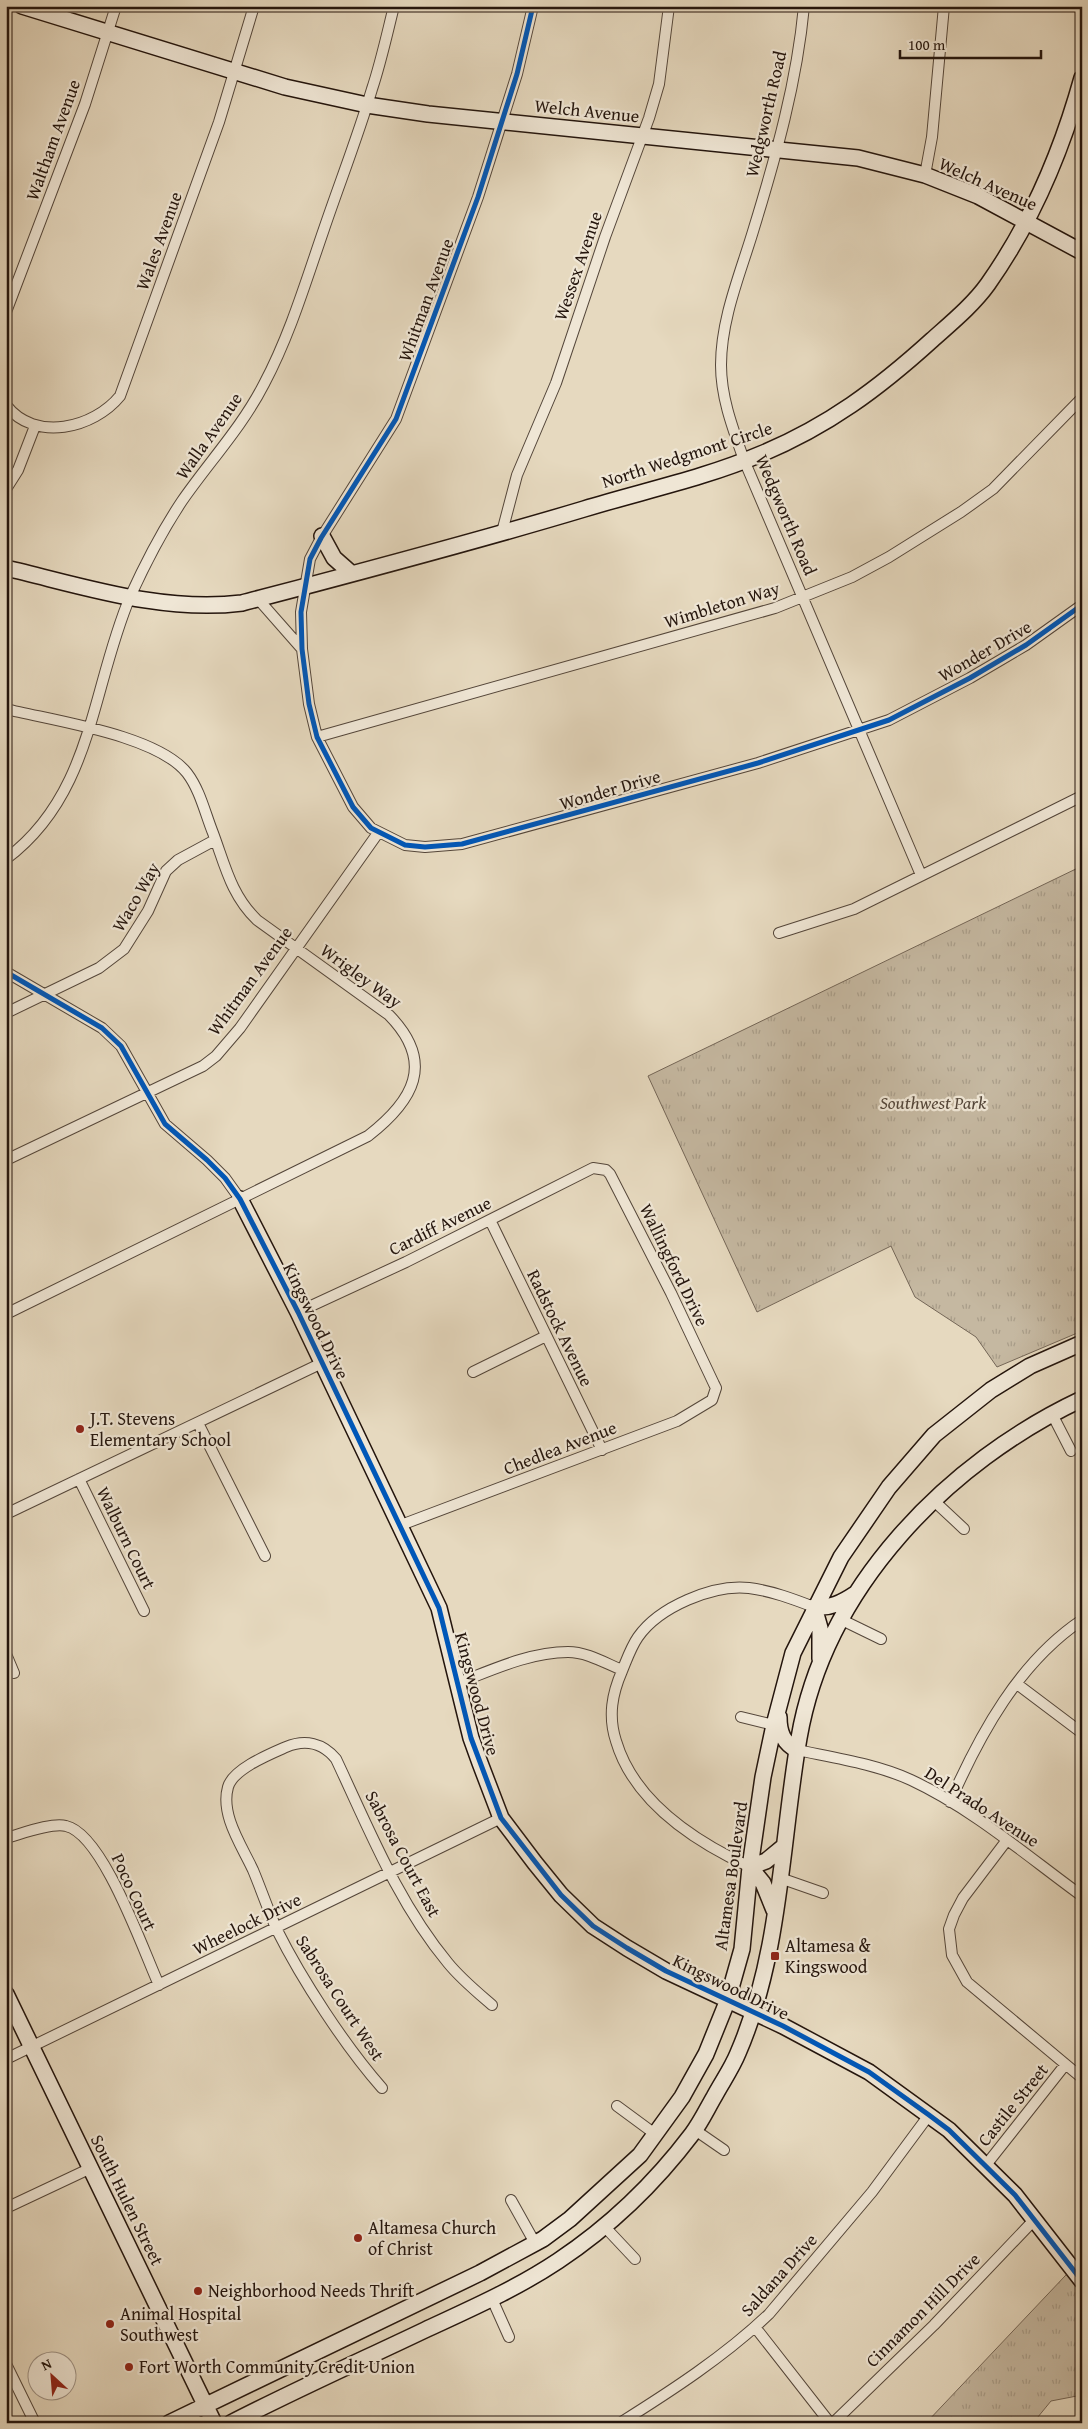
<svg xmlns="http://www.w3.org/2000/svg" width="1088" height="2429" viewBox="0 0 1088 2429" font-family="'Gentium Book Plus',serif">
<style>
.park{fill:url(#park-tufts);stroke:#746657}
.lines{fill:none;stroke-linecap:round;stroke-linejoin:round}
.street-casing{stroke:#54463a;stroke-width:12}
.secondary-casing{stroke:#24150d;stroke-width:18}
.street{stroke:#efe6d5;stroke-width:10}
.secondary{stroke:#efe6d5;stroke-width:15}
.cycleway-casing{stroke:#efe6d5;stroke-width:8}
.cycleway{stroke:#0057b8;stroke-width:5}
.poi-dot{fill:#8f2418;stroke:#efe6d5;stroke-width:2}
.labels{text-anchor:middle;stroke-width:4.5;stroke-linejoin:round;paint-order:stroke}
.street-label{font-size:18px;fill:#24150d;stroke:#efe6d5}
.park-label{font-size:18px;font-style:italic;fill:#544639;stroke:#efe6d5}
.poi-label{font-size:18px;fill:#24150d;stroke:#efe6d5;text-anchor:start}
</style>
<defs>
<pattern id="park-tufts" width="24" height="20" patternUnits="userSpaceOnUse" patternTransform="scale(1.25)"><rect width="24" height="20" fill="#c5b8a1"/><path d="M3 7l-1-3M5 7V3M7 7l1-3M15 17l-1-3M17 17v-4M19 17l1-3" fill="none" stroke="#a99d89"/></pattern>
</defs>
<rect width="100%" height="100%" fill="#e6d9bf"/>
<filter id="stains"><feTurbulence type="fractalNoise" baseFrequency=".004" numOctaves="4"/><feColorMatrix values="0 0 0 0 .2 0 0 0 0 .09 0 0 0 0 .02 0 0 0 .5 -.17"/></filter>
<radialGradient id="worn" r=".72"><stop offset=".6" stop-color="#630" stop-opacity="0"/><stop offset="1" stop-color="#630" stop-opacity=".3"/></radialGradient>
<!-- park -->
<path class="park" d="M1082,866V1331L997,1367L976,1337L915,1297L891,1246L757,1312L648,1076Z
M1082,2258V2395L1051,2401L1033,2423H926Z"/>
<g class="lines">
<!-- street casing -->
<g class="street-casing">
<path id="street" d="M533,6L517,74L478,197L396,419L321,538L310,559L301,612L302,649L309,704L317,737L353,807L371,828L405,845L425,847L462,844L758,763L889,720L970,678L1026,645L1082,605
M804,6C797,82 776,156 754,228C741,272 721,318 721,365C721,398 733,429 744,460L921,875
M925,175L932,137L944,6
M6,312L85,104L116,6
M6,405C35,443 94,428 120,396L219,122L254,6
M6,489L18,470L35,426
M502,532L517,475L556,383L605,237L649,118L659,84L669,6
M258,599L302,649
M6,709C54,721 157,735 187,773C200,790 205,813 213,833C225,865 231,895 257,920L389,1015C436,1063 413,1101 368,1136L6,1314
M317,737L775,608L852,577L889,557L961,512L993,489L1082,398
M6,859C93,794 91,689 130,597C145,564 162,531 182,501C209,462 242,427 264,384C290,335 306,281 324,229C340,182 358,136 372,89C381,62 387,34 394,6
M779,933L854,909L1082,796
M6,972L102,1028L121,1046L165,1124L207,1160L225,1178L240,1199
M6,1013L99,968L124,949L148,911L166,871L178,860L215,840
M6,1160L203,1066L216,1056L240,1028L378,833
M490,1220L602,1450
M298,1312L406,1262L593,1168L606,1170L610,1174L671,1293L714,1384L716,1388L712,1400L677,1421L401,1525
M473,1372L546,1336
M1052,1414L1071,1451
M198,1423L265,1556
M79,1479L144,1611
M933,1500L964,1529
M6,1514L322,1363
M842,1620L881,1639
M6,1654L14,1673
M458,1683C492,1670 530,1652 568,1652C587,1652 605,1663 622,1670
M1017,1684L1082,1733
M741,1717L774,1725
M797,1750C835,1758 876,1764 911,1780C973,1809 1027,1856 1082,1896
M950,1802C980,1734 1019,1662 1082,1620
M6,1838C21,1834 52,1822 66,1826C103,1834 143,1950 159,1985
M1007,1840L963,1898L954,1915L949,1929L952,1955L967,1982L1082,2078
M750,1867C696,1842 634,1802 616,1741C608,1716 612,1694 622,1671C627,1659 631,1647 638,1637C659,1607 713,1584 749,1588C772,1591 793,1599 814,1607
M780,1878L823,1893
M6,2059L501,1818
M382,2088C345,2046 302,1980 277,1930C268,1910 261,1889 253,1870C242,1846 220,1815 228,1787C233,1769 270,1754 286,1747C305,1739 323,1743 336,1759C369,1829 398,1903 448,1963C461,1979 477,1992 492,2005
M617,2106L655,2134
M695,2130L724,2150
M986,2165L1065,2065
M511,2200L535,2243
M6,2208L91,2168
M604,2226L635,2259
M492,2299L509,2337
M755,2327L830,2423
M6,2364L35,2423
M620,2423C671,2391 725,2356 769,2314L872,2192L929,2115
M833,2423L934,2325L1035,2219"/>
</g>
<!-- secondary casing -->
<g class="secondary-casing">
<path id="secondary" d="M22,6L285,87L367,105L428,114L858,158L925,175L978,196L1082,252
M322,536L334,558L351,573
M6,568C83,586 162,613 242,603C356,573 471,543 584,509C643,491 705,478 761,454C828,426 878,389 932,340C951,323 973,305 988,284C1031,223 1062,150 1082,78
M240,1199L298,1312L439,1608L471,1738L480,1763L501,1818L535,1863L561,1895L593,1926L627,1948L666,1971L783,2026L869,2072L949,2130L1015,2195L1082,2281
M820,1659V1628L814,1607C830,1609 843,1602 855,1594
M779,1717C779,1732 783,1743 797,1750
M774,1910L763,1883L750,1867L766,1861L783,1847
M6,1994L214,2423
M169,2423L480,2273L543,2239L570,2219L640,2155L682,2097L706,2054L727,2002L742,1949L750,1867L763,1777L774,1725L793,1653L841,1557L889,1487L934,1435L991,1390L1030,1366L1082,1343
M231,2423C295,2390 360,2361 425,2330C470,2309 516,2289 558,2261C609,2227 655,2183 692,2134C701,2122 707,2109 714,2097C722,2082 732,2068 738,2053C781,1954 781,1842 799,1738C825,1587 948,1462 1082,1399"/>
</g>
<!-- street -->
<use href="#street" class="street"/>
<!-- secondary -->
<use href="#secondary" class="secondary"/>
<!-- cycleway casing -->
<g class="cycleway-casing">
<path id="cycleway" d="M533,6L517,74L478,197L396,419L321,538L310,559L301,612L302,649L309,704L317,737L353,807L371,828L405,845L425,847L462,844L758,763L889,720L970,678L1026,645L1082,605
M6,972L102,1028L121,1046L165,1124L207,1160L225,1178L240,1199L298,1312L439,1608L471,1738L501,1818L561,1895L593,1926L627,1948L666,1971L783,2026L869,2072L929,2115L949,2130L1015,2195L1082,2281"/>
</g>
<!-- cycleway -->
<use href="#cycleway" class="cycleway"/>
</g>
<!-- markers -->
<g class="poi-dot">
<circle cx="80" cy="1429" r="5"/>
<rect x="770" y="1951" width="10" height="10" rx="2.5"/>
<circle cx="358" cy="2238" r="5"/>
<circle cx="198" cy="2291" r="5"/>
<circle cx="110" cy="2324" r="5"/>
<circle cx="129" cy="2367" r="5"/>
</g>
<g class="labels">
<!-- street labels -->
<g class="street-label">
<text transform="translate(587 111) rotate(6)" y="6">Welch Avenue</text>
<text transform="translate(766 114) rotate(-77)" y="6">Wedgworth Road</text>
<text transform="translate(53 140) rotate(-70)" y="6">Waltham Avenue</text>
<text transform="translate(988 184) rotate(24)" y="6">Welch Avenue</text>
<text transform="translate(159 241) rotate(-70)" y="6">Wales Avenue</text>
<text transform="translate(578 266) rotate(-71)" y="6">Wessex Avenue</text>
<text transform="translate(426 300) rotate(-70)" y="6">Whitman Avenue</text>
<text transform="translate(209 436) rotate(-55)" y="6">Walla Avenue</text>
<text transform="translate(687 455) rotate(-18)" y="6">North Wedgmont Circle</text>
<text transform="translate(786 515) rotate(67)" y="6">Wedgworth Road</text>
<text transform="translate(722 605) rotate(-17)" y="6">Wimbleton Way</text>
<text transform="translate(985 651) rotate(-30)" y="6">Wonder Drive</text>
<text transform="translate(610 790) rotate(-16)" y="6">Wonder Drive</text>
<text transform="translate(136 897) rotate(-60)" y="6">Waco Way</text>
<text transform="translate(361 976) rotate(36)" y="6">Wrigley Way</text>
<text transform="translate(250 981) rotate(-54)" y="6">Whitman Avenue</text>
<text transform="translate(440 1226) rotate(-26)" y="6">Cardiff Avenue</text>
<text transform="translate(674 1265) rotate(64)" y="6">Wallingford Drive</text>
<text transform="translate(316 1321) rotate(64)" y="6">Kingswood Drive</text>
<text transform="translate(560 1328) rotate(64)" y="6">Radstock Avenue</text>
<text transform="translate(560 1448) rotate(-21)" y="6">Chedlea Avenue</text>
<text transform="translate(126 1538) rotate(64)" y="6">Walburn Court</text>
<text transform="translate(477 1694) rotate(75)" y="6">Kingswood Drive</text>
<text transform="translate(982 1807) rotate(33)" y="6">Del Prado Avenue</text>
<text transform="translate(403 1854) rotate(62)" y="6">Sabrosa Court East</text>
<text transform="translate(731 1876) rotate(-82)" y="6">Altamesa Boulevard</text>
<text transform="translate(134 1892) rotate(65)" y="6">Poco Court</text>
<text transform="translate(247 1924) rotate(-26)" y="6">Wheelock Drive</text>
<text transform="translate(731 1987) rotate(26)" y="6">Kingswood Drive</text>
<text transform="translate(340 1998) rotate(57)" y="6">Sabrosa Court West</text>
<text transform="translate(1013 2105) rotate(-51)" y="6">Castile Street</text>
<text transform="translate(127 2200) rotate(64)" y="6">South Hulen Street</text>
<text transform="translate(779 2275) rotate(-48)" y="6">Saldana Drive</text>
<text transform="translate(923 2310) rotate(-45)" y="6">Cinnamon Hill Drive</text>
</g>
<!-- park labels -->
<g class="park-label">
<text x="933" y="1109">Southwest Park</text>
</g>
<!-- poi labels -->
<g class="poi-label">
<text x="90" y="1425">J.T. Stevens<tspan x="90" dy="21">Elementary School</tspan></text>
<text x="785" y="1952">Altamesa &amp;<tspan x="785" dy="21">Kingswood</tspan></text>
<text x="368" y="2234">Altamesa Church<tspan x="368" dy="21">of Christ</tspan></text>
<text x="208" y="2297">Neighborhood Needs Thrift</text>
<text x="120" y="2320">Animal Hospital<tspan x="120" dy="21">Southwest</tspan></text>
<text x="139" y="2373">Fort Worth Community Credit Union</text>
</g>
</g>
<!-- margin -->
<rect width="1088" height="2429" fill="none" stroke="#e6d9bf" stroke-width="25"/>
<rect x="8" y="8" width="1073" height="2414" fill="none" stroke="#24150d" stroke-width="2.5"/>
<rect x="12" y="12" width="1063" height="2404" fill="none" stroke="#24150d"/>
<!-- north arrow -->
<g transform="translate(52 2376) rotate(334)"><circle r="24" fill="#efe6d5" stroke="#9e9285"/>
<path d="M0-4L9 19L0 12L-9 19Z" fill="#8f2418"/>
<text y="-8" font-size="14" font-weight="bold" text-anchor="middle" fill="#24150d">N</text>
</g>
<!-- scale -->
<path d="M900 50v8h141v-8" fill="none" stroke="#24150d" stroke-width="2.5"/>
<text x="908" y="50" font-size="15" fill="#24150d" stroke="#efe6d5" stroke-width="4" paint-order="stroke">100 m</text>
<rect width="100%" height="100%" filter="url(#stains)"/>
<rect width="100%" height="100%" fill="url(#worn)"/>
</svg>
